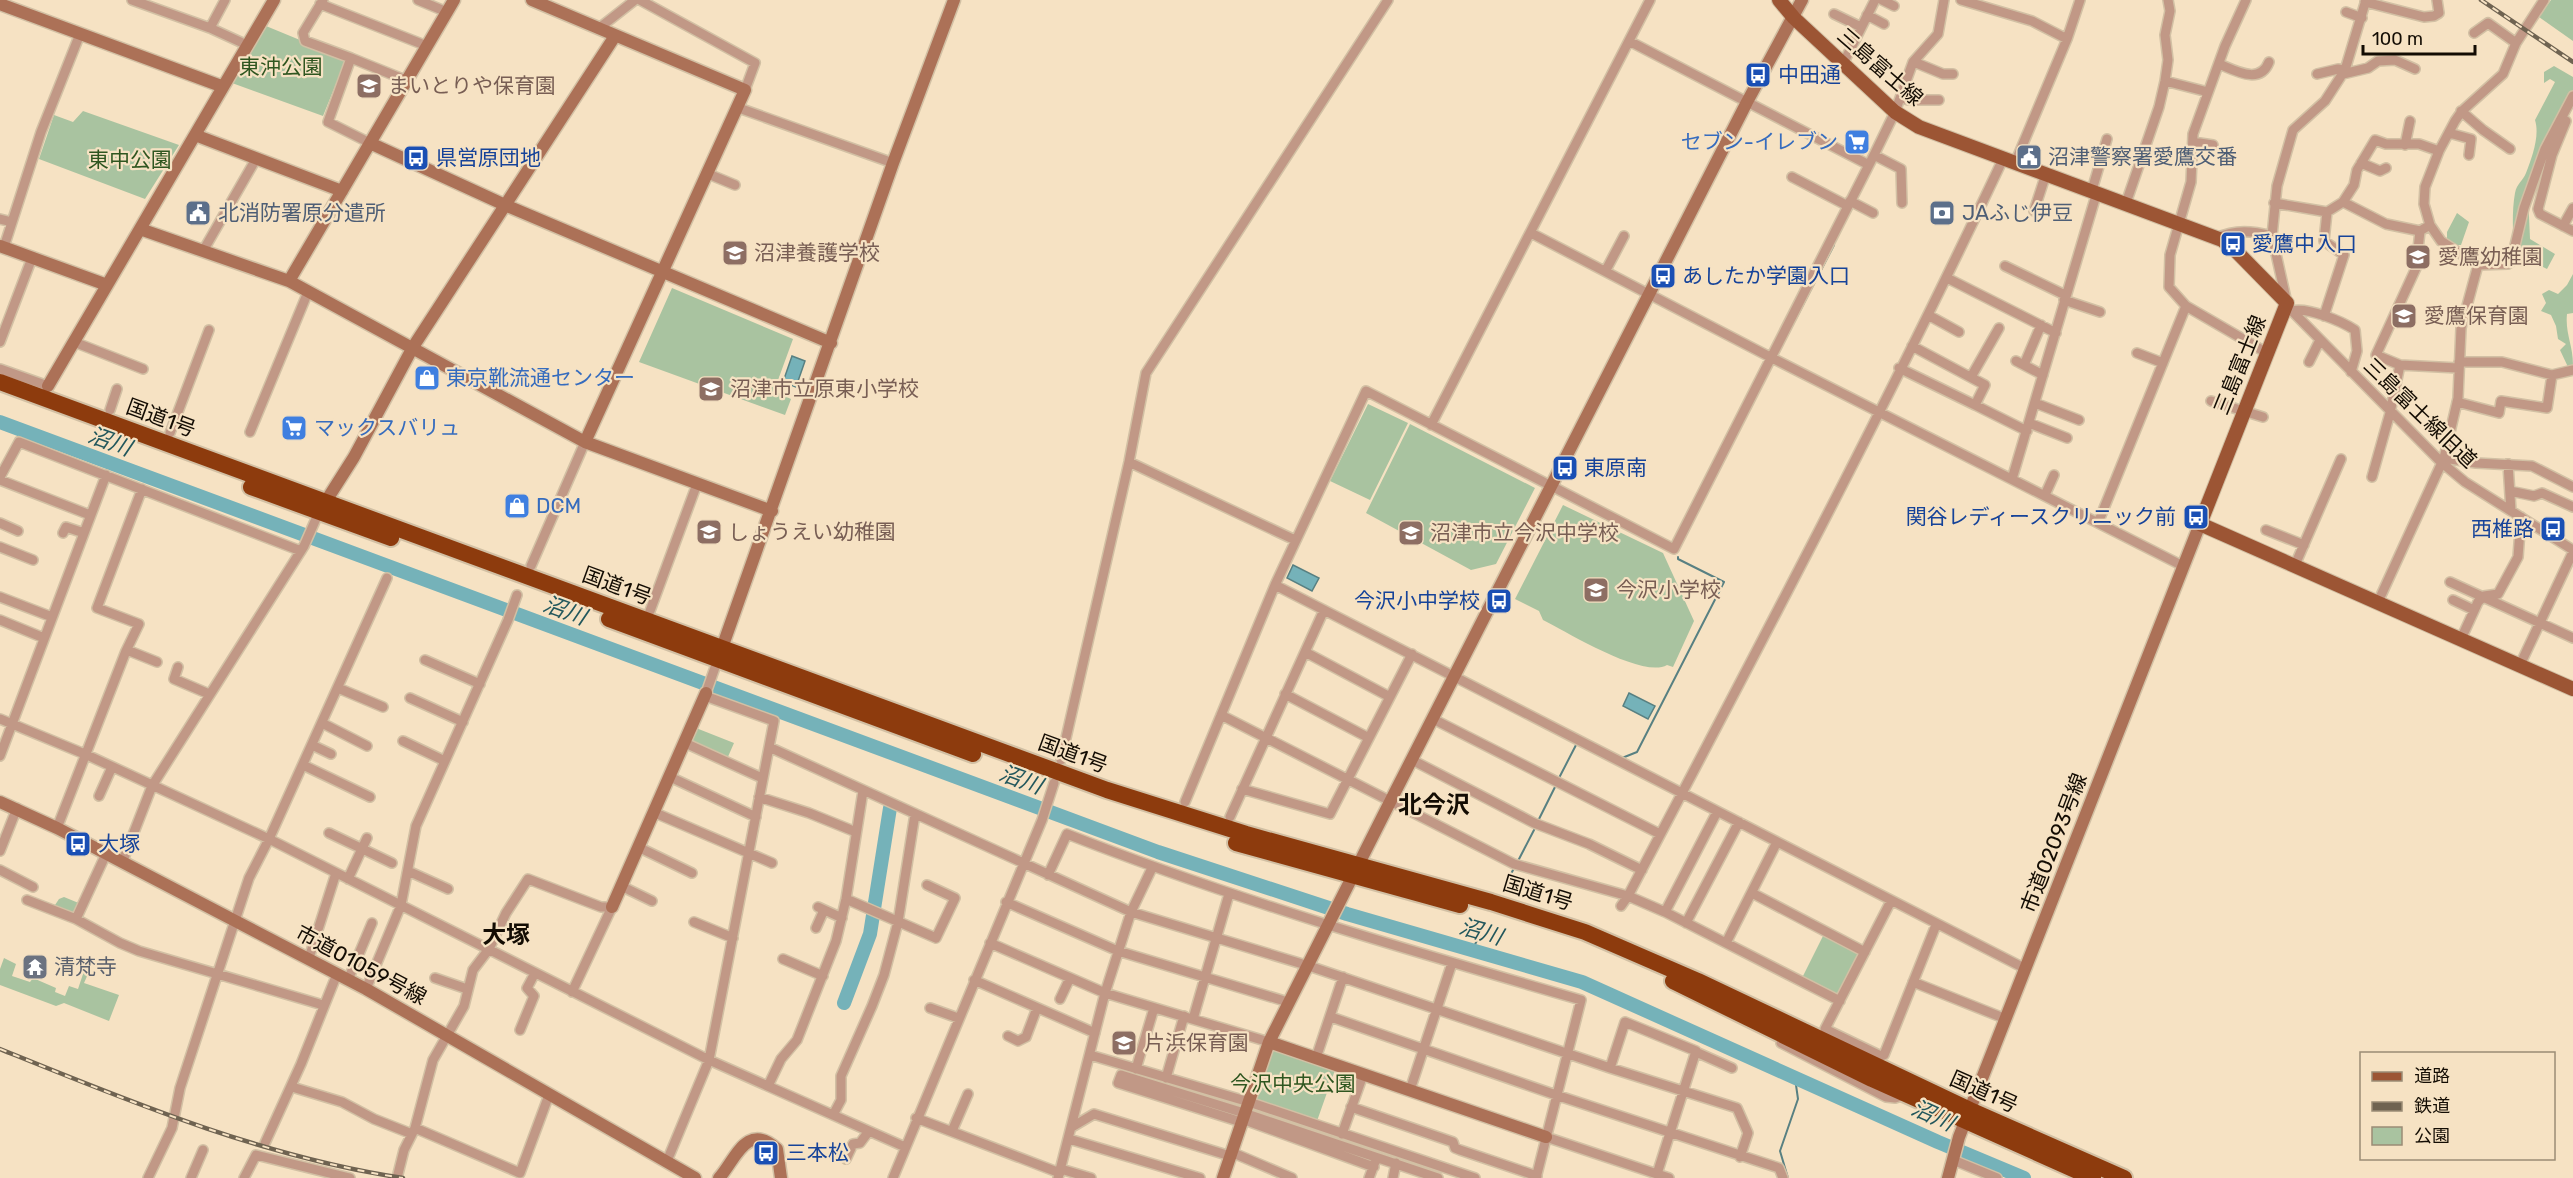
<svg xmlns="http://www.w3.org/2000/svg" width="2573" height="1178" viewBox="0 0 2573 1178" font-family="Rubik,'Noto Sans JP',sans-serif">
<style>
.green{fill:#a9c3a0}
.water{fill:#75b2b9;stroke:#588082;stroke-width:1.5}
.lines{fill:none;stroke-linecap:round;stroke-linejoin:round}
.stream{stroke:#588082;stroke-width:2}
.river{stroke:#75b2b9;stroke-width:14}
.street-casing{stroke:#d2c0a4;stroke-width:12}
.secondary-casing{stroke:#d2c0a4;stroke-width:15}
.primary-casing{stroke:#d2c0a4;stroke-width:16}
.highway-casing{stroke:#d2c0a4;stroke-width:20}
.street{stroke:#c19886;stroke-width:9}
.secondary{stroke:#ac7157;stroke-width:12}
.primary{stroke:#9c5534;stroke-width:14}
.highway{stroke:#8d3b0d;stroke-width:16}
.rail-casing{stroke:#6f6351;stroke-width:4.5}
.rail{stroke:#f6e2c3;stroke-width:2;stroke-dasharray:7;stroke-linecap:butt}
.labels{text-anchor:middle;stroke-width:4.5;stroke-linejoin:round;paint-order:stroke}
.park-label{font-size:21px;fill:#2f5620;stroke:#f6e2c3}
.street-label{font-size:21px;fill:#130c03;stroke:#f6e2c3}
.transit-label{font-size:21px;fill:#164399;stroke:#f6e2c3;text-anchor:start}
.education-label{font-size:21px;fill:#785e54;stroke:#f6e2c3;text-anchor:start}
.shop-label{font-size:21px;fill:#366cbe;stroke:#f6e2c3;text-anchor:start}
.service-label{font-size:21px;fill:#4e5e75;stroke:#f6e2c3;text-anchor:start}
.worship-label{font-size:21px;fill:#5b616d;stroke:#f6e2c3;text-anchor:start}
.water-label{font-size:22px;font-style:italic;fill:#22575c;stroke:#f6e2c3}
.quarter-label{font-size:24px;font-weight:bold;fill:#130c03;stroke:#f6e2c3}
</style>
<rect width="100%" height="100%" fill="#f6e2c3"/>
<!-- green -->
<path class="green" d="M2551,0H2573V41L2539,17Z
M266,26L346,59L323,116L232,83Z
M2554,66L2573,77V91L2528,193L2530,239L2555,254L2547,269L2535,263L2522,267L2513,262C2514,239 2511,215 2515,193C2517,183 2523,181 2526,173C2532,157 2540,136 2535,120L2555,82L2550,79L2544,83V72Z
M83,111L179,145L145,199L39,159L54,115L73,122Z
M2457,213L2469,222L2461,245H2452L2447,240V232Z
M2573,274V313L2567,314C2565,333 2573,345 2573,365L2568,367L2560,350L2566,344L2558,339L2556,326L2551,315L2541,311L2546,303L2542,294L2549,290L2558,294L2567,285Z
M672,288L793,339L774,391L791,399L785,415L639,362Z
M1368,404L1408,423L1370,500L1330,481Z
M1410,424L1535,488L1496,564L1471,570L1366,513Z
M1563,505L1663,553L1694,621L1673,667L1667,665C1643,679 1567,632 1543,620L1539,611L1515,599Z
M696,728L734,743L727,759L692,743Z
M64,897L81,904L74,916L42,904L43,901L55,905L59,899Z
M1824,934L1858,951L1859,956L1839,994L1835,995L1802,978Z
M4,958L16,964L12,976L30,982L33,978L56,988L55,992L65,996L69,986L78,989L84,971L88,974L84,983L119,995L109,1021L64,1003L56,1006L0,985V969Z
M1275,1050L1335,1070L1317,1121L1256,1100L1254,1096L1268,1053Z"/>
<!-- water -->
<path class="water" d="M792,356L805,361L796,387L783,382Z
M1293,565L1319,578L1312,591L1287,578Z
M1629,693L1655,706L1648,719L1623,706Z"/>
<g class="lines">
<!-- stream -->
<path class="stream" d="M1791,328L1834,245
M1622,758L1637,752L1724,582L1678,559V557
M1559,778L1576,745
M1538,821L1555,787
M1518,861L1534,830
M1506,884L1513,870
M1472,950L1480,935
M1788,1178L1780,1151L1798,1099L1795,1078"/>
<!-- river -->
<path class="river" d="M0,422L1158,852L1347,914L1582,982L1938,1142L2024,1178
M844,1003L870,934L890,808"/>
<!-- street casing -->
<g class="street-casing">
<path id="street" d="M132,0L210,28L225,0
M323,0L303,33L305,41L351,58L328,122L372,144
M418,0L447,12
M640,0L755,63L745,90
M1882,0L1894,6
M1961,0L2032,21L2067,39
M2366,0L2345,70L2325,101L2293,130L2277,186L2272,236L2287,303L2292,311L2441,462L2465,482L2573,550
M2365,2L2424,17L2434,16L2439,13L2437,0
M320,4L427,46
M2346,12L2362,18
M1834,14L1861,27
M1867,15L1884,24
M210,28L247,45
M598,29L635,0
M2474,33L2488,23L2516,43
M1629,41L1869,165
M351,58L408,81
M1914,62L1943,74H1953
M1843,64L1875,0
M2219,64C2236,71 2260,85 2269,62
M2317,74L2338,69L2345,70
M2343,74L2368,68L2378,61L2395,60L2415,69
M2165,81L2208,92
M1901,97L1908,100H1939
M736,107L893,163
M2461,111L2483,130L2510,149
M2566,121L2552,155L2538,209L2540,214L2573,231
M2449,133L2471,139L2469,155
M2193,142L2213,145
M2405,145L2410,121
M1874,155L1901,169L1902,203
M2015,163L2067,39L2080,0
M2361,163L2380,171L2386,168
M706,173L735,185
M1792,177L1848,206
M2092,190L2107,139
M1850,201L1873,213
M2343,202L2386,224L2420,231
M2126,203L2159,107L2165,81L2168,60L2165,35L2170,11L2168,0
M2274,203L2327,212L2343,202L2354,185L2357,170L2375,140L2386,144H2419L2439,151
M2034,211L2046,174
M0,219L12,222
M2563,226L2573,208
M1531,233L1772,358L2183,566
M2217,238C2235,229 2253,231 2272,236
M4,247L41,132L80,34
M203,251L256,159
M2478,265L2508,264L2511,262L2524,208L2545,149L2573,96
M2005,266L2065,295
M1606,270L1624,236
M1947,278L2056,333
M2064,300L2100,312
M2186,306L2169,287L2170,255L2191,182L2193,134L2225,46L2246,0
M2292,311C2308,307 2341,321 2355,330L2357,351L2351,372
M1928,315L1959,332
M2324,316L2344,255L2324,241L2327,212
M0,342L32,258
M74,342L143,369
M2137,353L2163,363
M2016,361L2043,375
M2309,362L2320,340
M2459,362H2502L2552,375L2573,370
M2024,365L2041,325
M2400,365L2458,368
M1899,368L1975,405L1985,385L1912,346
M0,369L48,386
M1971,377L1999,328
M2211,401L2263,417
M2457,402L2499,413L2501,401L2547,408L2552,375
M2035,403L2079,420
M1975,405L2027,431
M110,410L117,389
M2029,423L2067,438
M1431,425L1650,0
M250,432L308,292
M170,433L209,330
M2444,458L2476,463L2532,466L2573,487
M1129,462L1295,540
M2508,464L2511,511
M0,477L19,442L301,551
M2372,477L2390,413L2400,365L2376,355L2416,268L2420,231L2430,225
M2012,479L2097,192
M0,480L90,515
M2510,491L2534,496L2542,493L2573,507
M2045,495L2054,475
M0,523L18,531
M2098,523L2186,306L2267,353
M2266,530L2304,545
M63,533L66,527L84,533
M0,547L33,560
M2295,565L2341,459
M531,566L585,442
M2450,582L2573,638
M1275,585L2026,969
M0,597L52,617
M2453,600L2474,610
M2378,602L2444,458L2458,398L2461,328L2478,265L2441,241L2430,225L2424,204L2425,187L2439,151L2455,121L2462,111L2503,74L2516,43L2544,0
M650,611L697,484
M0,620L44,638
M2461,639L2478,602L2484,596L2498,594L2518,557L2521,517
M127,650L157,662
M1305,652L1390,697
M425,660L480,684
M2520,665L2573,552
M178,667L174,679L209,694
M338,688L383,707
M706,693L719,656
M1285,694L1369,738
M410,698L463,722
M1221,715L1514,864L1628,896L1665,912L1840,1001
M0,719L87,755L269,839L709,1060L905,1147
M1433,719L1660,834
M322,723L367,746
M403,741L445,761
M685,743L762,778
M312,745L331,754
M769,747L1131,912L1309,966L1610,1068L1737,1108L1748,1133L1740,1157
M0,756L106,475
M1061,760L1129,462L1146,373L1388,0
M1412,760L1534,823L1589,844L1642,870
M303,765L370,797
M670,777L756,817
M1242,789L1330,814L1412,654
M99,796L112,767
M759,797L809,813L856,832
M1185,802L1275,585L1366,391L1674,549L1875,153L1895,112L1913,62L1938,34L1944,0
M653,812L772,863
M1230,817L1324,610
M57,828L126,651L139,624L97,608L142,489
M329,833L392,863
M638,847L692,873
M0,851L17,808
M122,863L152,786L304,546L319,512
M0,870L33,887
M408,871L448,889
M1048,875L1067,834C1235,900 1408,950 1581,1000L1536,1178
M348,879L367,838
M621,886L652,901
M1752,893L1865,952
M846,899L936,938L955,898L927,885
M27,900L76,919L120,943L139,951L323,1005
M1891,901L1825,1029L1881,1056L1884,1055L1936,925
M1006,902L1118,951L1288,1002
M1621,906L1628,896C1756,652 1886,408 2003,159
M818,907L842,918
M1665,912L1717,812
M76,919L106,854
M694,922L733,938
M1686,923L1739,822
M816,928L824,910
M990,943L1105,993L1269,1042
M1726,943L1777,842
M309,958L336,873
M783,959L823,976
M435,978L467,989
M348,980L372,923
M974,980L1095,1033
M1913,982L2006,1019
M366,989L401,905L416,826L508,620L517,595
M1060,999L1070,978
M930,1008L958,1018
M1331,1017L1556,1095L1779,1168L1783,1178
M1193,1019L1229,894
M520,1030L534,996L527,988L535,973
M1008,1036L1018,1041L1026,1037L1037,1008
M1781,1043L1886,1097L1895,1098L1906,1094
M1696,1052L1732,1068
M1090,1055L1249,1102L1475,1178
M1316,1058L1343,977
M1610,1068L1625,1022L1696,1051L1657,1174
M1136,1069L1154,1008
M1166,1078L1184,1016
M768,1086L781,1059L797,1040L836,941L846,899L863,791
M292,1087L342,1102L374,1119L412,1134
M1410,1090L1452,963
M1351,1107L1453,1142L1455,1148L1460,1150L1537,1176
M833,1115L841,1100V1076L872,1006L884,975L898,922L915,814
M916,1118L1060,1173
M1242,1119L1374,1167
M1241,1122L1118,1083L1121,1075L1244,1113L1438,1178
M1072,1127L1094,1114L1230,1156
M415,1128L520,1173L549,1095
M952,1131L968,1094
M1342,1134L1363,1075
M1546,1137L1669,1178
M1069,1139L1200,1178
M265,1143L301,1064L337,974
M1231,1152L1292,1178
M846,1159L853,1144L860,1143L869,1131
M1953,1160L1997,1178
M667,1161L709,1060L774,721L705,696
M1061,1169L1091,1178
M148,1178L172,1128L180,1088L249,878L269,839L387,578
M191,1178L203,1150
M244,1178L256,1155L350,1178
M397,1178L404,1150L415,1128L433,1060L464,1006L473,970L489,949L506,913L528,879L601,907H612L572,992
M893,1178L1042,820L1054,783
M1058,1178L1105,993L1131,912L1152,868
M1369,1178L1375,1162
M1393,1178L1396,1163"/>
</g>
<!-- secondary casing -->
<g class="secondary-casing">
<path id="secondary" d="M532,0L745,90L585,442
M0,4L221,86
M195,135L342,191
M372,144L505,205L831,343
M140,229L289,281L585,442L772,511
M0,246L107,285
M289,281L454,0
M48,386L274,0
M321,509L354,457L413,347L615,36
M722,648L893,163L954,0
M0,802L57,828L366,989L695,1178
M612,907L706,693
M1269,1042L1546,1137
M719,1178C735,1161 746,1121 777,1149L781,1178
M1223,1178L1269,1042L1390,802L1747,102L1802,0
M1948,1178L1959,1137L2200,524"/>
</g>
<!-- primary casing -->
<g class="primary-casing">
<path id="primary" d="M1779,0L1794,18L1895,112L1919,127L2222,240L2236,251L2287,303L2200,524L2573,689"/>
</g>
<!-- highway casing -->
<g class="highway-casing">
<path id="highway" d="M0,382L1107,790L1246,834L1491,902L1585,932L1698,981L1970,1110L2124,1178
M251,487L391,538
M609,619L973,754
M1236,843L1460,905
M1673,981L1872,1079L2093,1178"/>
</g>
<!-- street -->
<use href="#street" class="street"/>
<!-- secondary -->
<use href="#secondary" class="secondary"/>
<!-- primary -->
<use href="#primary" class="primary"/>
<!-- highway -->
<use href="#highway" class="highway"/>
<!-- rail casing -->
<g class="rail-casing">
<path id="rail" d="M2481,0L2573,62
M0,1049C131,1102 263,1157 403,1178"/>
</g>
<!-- rail -->
<use href="#rail" class="rail"/>
</g>
<!-- icons -->
<defs>
<g id="bus-square" transform="scale(1.35)"><rect x="-9" y="-9" width="18" height="18" rx="4" fill="#1a4fb4" stroke="#f6e2c3"/><path d="M-5-6H5V4H4V6H2V4H-2V6H-4V4H-5ZM-3.5-4V0h7V-4ZM-3.5 1.2v1.5H-2V1.2ZM2 1.2v1.5H3.5V1.2Z" fill="#fff"/></g>
<g id="school-square" transform="scale(1.35)"><rect x="-9" y="-9" width="18" height="18" rx="4" fill="#8d6e63" stroke="#f6e2c3"/><path d="M0-5L7-2L0 1L-7-2ZM-4 1L0 2.5L4 1V4Q0 6-4 4Z" fill="#fff"/></g>
<g id="supermarket-square" transform="scale(1.35)"><rect x="-9" y="-9" width="18" height="18" rx="4" fill="#3f7fe0" stroke="#f6e2c3"/><path d="M-6-5.5h2.5l.6 2H6L4.5 2H-2.5L-4.4-4H-6ZM-1.5 3.2a1.3 1.3 0 1 0 .1 0ZM3 3.2a1.3 1.3 0 1 0 .1 0Z" fill="#fff"/></g>
<g id="civic-square" transform="scale(1.35)"><rect x="-9" y="-9" width="18" height="18" rx="4" fill="#5c6f8a" stroke="#f6e2c3"/><path d="M-.6-6.5H3V-4.5H.6V-3L4-1V1h2V6H-6V1h2V-1L-.6-3ZM-1.2 2.5V6h2.4V2.5Z" fill="#fff"/></g>
<g id="bank-square" transform="scale(1.35)"><rect x="-9" y="-9" width="18" height="18" rx="4" fill="#5c6f8a" stroke="#f6e2c3"/><path d="M-6-4H6V4H-6ZM0-2.3a2.3 2.3 0 1 0 0 4.6a2.3 2.3 0 1 0 0-4.6Z" fill="#fff"/></g>
<g id="shop-square" transform="scale(1.35)"><rect x="-9" y="-9" width="18" height="18" rx="4" fill="#3f7fe0" stroke="#f6e2c3"/><path d="M-5-2.5h2.3a2.7 3.5 0 0 1 5.4 0H5L5.5 6h-11ZM-1.5-2.5h3a1.5 2.3 0 0 0-3 0Z" fill="#fff"/></g>
<g id="temple-square" transform="scale(1.35)"><rect x="-9" y="-9" width="18" height="18" rx="4" fill="#6b7280" stroke="#f6e2c3"/><path d="M0-6L5-2H3V0L6.5 2.5H4V6H1.5V3h-3V6H-4V2.5H-6.5L-3 0V-2H-5Z" fill="#fff"/></g>
</defs>
<g fill-rule="evenodd">
<use href="#bus-square" x="1758" y="75"/>
<use href="#school-square" x="369" y="86"/>
<use href="#supermarket-square" x="1857" y="142"/>
<use href="#civic-square" x="2029" y="157"/>
<use href="#bus-square" x="416" y="158"/>
<use href="#civic-square" x="198" y="213"/>
<use href="#bank-square" x="1942" y="213"/>
<use href="#bus-square" x="2233" y="244"/>
<use href="#school-square" x="735" y="253"/>
<use href="#school-square" x="2418" y="257"/>
<use href="#bus-square" x="1663" y="276"/>
<use href="#school-square" x="2404" y="316"/>
<use href="#shop-square" x="427" y="378"/>
<use href="#school-square" x="711" y="389"/>
<use href="#supermarket-square" x="294" y="428"/>
<use href="#bus-square" x="1565" y="468"/>
<use href="#shop-square" x="517" y="506"/>
<use href="#bus-square" x="2196" y="517"/>
<use href="#bus-square" x="2553" y="529"/>
<use href="#school-square" x="709" y="532"/>
<use href="#school-square" x="1411" y="533"/>
<use href="#school-square" x="1596" y="590"/>
<use href="#bus-square" x="1499" y="601"/>
<use href="#bus-square" x="78" y="844"/>
<use href="#temple-square" x="35" y="967"/>
<use href="#school-square" x="1124" y="1043"/>
<use href="#bus-square" x="766" y="1153"/>
</g>
<g class="labels">
<!-- park labels -->
<g class="park-label">
<text x="281" y="74">東沖公園</text>
<text x="130" y="167">東中公園</text>
<text x="1293" y="1091">今沢中央公園</text>
</g>
<!-- street labels -->
<g class="street-label">
<text transform="translate(1880 67) rotate(41)" y="7">三島富士線</text>
<text transform="translate(2240 365) rotate(-68)" y="7">三島富士線</text>
<text transform="translate(2420 413) rotate(44)" y="7">三島富士線旧道</text>
<text transform="translate(161 418) rotate(20)" y="7">国道1号</text>
<text transform="translate(617 586) rotate(20)" y="7">国道1号</text>
<text transform="translate(1073 754) rotate(20)" y="7">国道1号</text>
<text transform="translate(2054 843) rotate(-69)" y="7">市道02093号線</text>
<text transform="translate(1538 893) rotate(17)" y="7">国道1号</text>
<text transform="translate(361 965) rotate(28)" y="7">市道01059号線</text>
<text transform="translate(1984 1092) rotate(24)" y="7">国道1号</text>
</g>
<!-- transit labels -->
<g class="transit-label">
<text x="1778" y="82">中田通</text>
<text x="436" y="165">県営原団地</text>
<text x="2252" y="251">愛鷹中入口</text>
<text x="1682" y="283">あしたか学園入口</text>
<text x="1584" y="475">東原南</text>
<text x="2176" y="524" text-anchor="end">関谷レディースクリニック前</text>
<text x="2534" y="536" text-anchor="end">西椎路</text>
<text x="1480" y="608" text-anchor="end">今沢小中学校</text>
<text x="98" y="851">大塚</text>
<text x="786" y="1160">三本松</text>
</g>
<!-- education labels -->
<g class="education-label">
<text x="388" y="93">まいとりや保育園</text>
<text x="754" y="260">沼津養護学校</text>
<text x="2438" y="264">愛鷹幼稚園</text>
<text x="2424" y="323">愛鷹保育園</text>
<text x="730" y="396">沼津市立原東小学校</text>
<text x="728" y="539">しょうえい幼稚園</text>
<text x="1430" y="540">沼津市立今沢中学校</text>
<text x="1616" y="597">今沢小学校</text>
<text x="1144" y="1050">片浜保育園</text>
</g>
<!-- shop labels -->
<g class="shop-label">
<text x="1838" y="149" text-anchor="end">セブン-イレブン</text>
<text x="446" y="385">東京靴流通センター</text>
<text x="314" y="435">マックスバリュ</text>
<text x="536" y="513">DCM</text>
</g>
<!-- service labels -->
<g class="service-label">
<text x="2048" y="164">沼津警察署愛鷹交番</text>
<text x="218" y="220">北消防署原分遣所</text>
<text x="1962" y="220">JAふじ伊豆</text>
</g>
<!-- worship labels -->
<g class="worship-label">
<text x="54" y="974">清梵寺</text>
</g>
<!-- water labels -->
<g class="water-label">
<text transform="translate(110 441) rotate(20)" y="8">沼川</text>
<text transform="translate(565 610) rotate(20)" y="8">沼川</text>
<text transform="translate(1021 779) rotate(20)" y="8">沼川</text>
<text transform="translate(1481 931) rotate(16)" y="8">沼川</text>
<text transform="translate(1933 1115) rotate(24)" y="8">沼川</text>
</g>
<!-- quarter labels -->
<g class="quarter-label">
<text x="1434" y="813">北今沢</text>
<text x="506" y="943">大塚</text>
</g>
</g>
<!-- legend -->
<rect x="2360" y="1052" width="195" height="108" fill="#f6e2c3" stroke="#9b8c76" stroke-width="1.5"/>
<rect x="2372" y="1072" width="30" height="9" fill="#9c5534" stroke="#9b8c76" stroke-width="1.5"/>
<text x="2414" y="1082" font-size="18" fill="#130c03">道路</text>
<rect x="2372" y="1102" width="30" height="9" fill="#6f6351" stroke="#9b8c76" stroke-width="1.5"/>
<text x="2414" y="1112" font-size="18" fill="#130c03">鉄道</text>
<rect x="2372" y="1127" width="30" height="18" fill="#a9c3a0" stroke="#9b8c76" stroke-width="1.5"/>
<text x="2414" y="1142" font-size="18" fill="#130c03">公園</text>
<!-- scale -->
<path d="M2363 45v9h112v-9" fill="none" stroke="#130c03" stroke-width="3"/>
<text x="2372" y="45" font-size="18" fill="#130c03" stroke="#f6e2c3" stroke-width="4.5" paint-order="stroke">100 m</text>
</svg>
